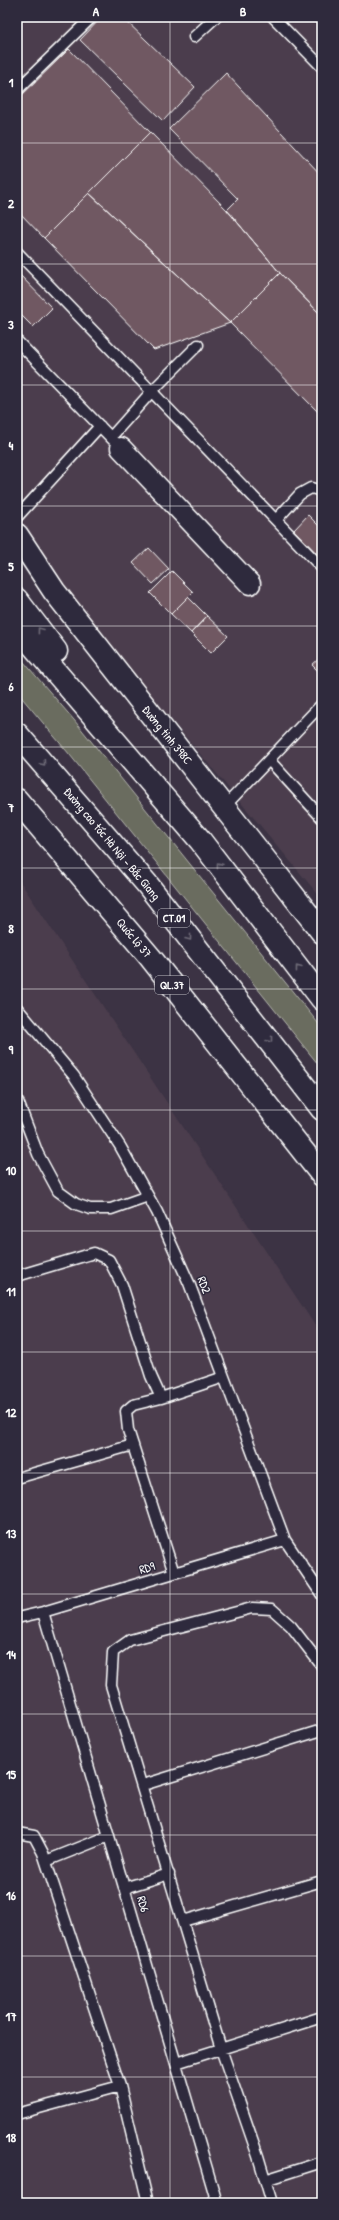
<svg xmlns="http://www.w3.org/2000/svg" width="339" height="2220" viewBox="0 0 339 2220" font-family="'Patrick Hand',sans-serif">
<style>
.built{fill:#4c3e4d}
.green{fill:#6a6c5e;stroke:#b4b6ae}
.building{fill:#705862;stroke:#fff}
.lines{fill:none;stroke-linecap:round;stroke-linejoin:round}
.service-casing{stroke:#fff;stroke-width:13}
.minor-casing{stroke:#fff;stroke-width:23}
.secondary-casing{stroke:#fff;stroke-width:25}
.trunk-casing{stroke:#fff;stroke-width:25}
.motorway-casing{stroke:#fff;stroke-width:25}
.service{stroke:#2f2a3d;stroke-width:10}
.minor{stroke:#2f2a3d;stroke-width:20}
.secondary{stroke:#2f2a3d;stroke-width:22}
.trunk{stroke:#2f2a3d;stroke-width:22}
.motorway{stroke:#2f2a3d;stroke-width:22}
.oneway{stroke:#6d6a77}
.grid{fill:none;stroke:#fff;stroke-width:1;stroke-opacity:0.55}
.labels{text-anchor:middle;stroke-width:3;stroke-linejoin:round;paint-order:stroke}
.shield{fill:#2f2a3d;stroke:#c1bfc5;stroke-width:1}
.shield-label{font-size:11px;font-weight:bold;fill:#fff}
.street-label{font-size:12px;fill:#fff;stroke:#2f2a3d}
.neatline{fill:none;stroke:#fff;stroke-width:1.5}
.grid-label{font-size:13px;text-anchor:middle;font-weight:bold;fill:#fff}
</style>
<rect width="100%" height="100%" fill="#3c3344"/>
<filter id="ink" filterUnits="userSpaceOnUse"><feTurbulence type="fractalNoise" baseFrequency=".025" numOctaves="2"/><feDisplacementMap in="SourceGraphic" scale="8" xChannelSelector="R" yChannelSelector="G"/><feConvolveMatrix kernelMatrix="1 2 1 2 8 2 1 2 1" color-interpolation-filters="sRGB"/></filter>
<g filter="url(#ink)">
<!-- built -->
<path class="built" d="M17,17H322V899L17,536Z
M17,877L322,1336V2203H17Z"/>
<!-- green -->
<path class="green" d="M17,654L74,720L322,1028V1069L70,755L17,692Z"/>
<!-- building -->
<path class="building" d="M102,17H122L195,87L163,121L80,40Z
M69,49L150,132L44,238L17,210V100Z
M226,73L322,176V316L280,273L227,210L238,199L169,129Z
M150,132L227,210L280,273L230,323L89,193Z
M89,193L230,323L154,350L44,238Z
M17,272L52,308L33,327L17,311Z
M280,273L322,316V416L230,323Z
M308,515L322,529V559L294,530Z
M149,548L169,569L153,584L133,563Z
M172,571L193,592L171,614L150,593Z
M188,597L207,616L191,633L171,614Z
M207,616L228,636L211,653L191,633Z
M322,656V671L320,673L312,665Z"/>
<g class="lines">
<!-- service casing -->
<g class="service-casing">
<path id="service" d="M273,17L322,67
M194,37L216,17
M17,90L92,17
M17,252L322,568
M17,341L121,448
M111,437L152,391L198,345
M17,517L100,426
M276,520L300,494L311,488L322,491
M269,760L322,818
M224,807L322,704
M17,1008L74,1076L120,1146L157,1212L189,1283L285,1540L322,1595
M17,1099L38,1154L58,1191L76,1204L90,1209H111L148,1196
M17,1276L94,1253L109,1260L122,1285L151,1376L161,1398L224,1377
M161,1398L133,1405L126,1411L128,1430L174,1573
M17,1478L133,1445
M43,1612L217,2203
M17,1618L43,1612L285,1540
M143,1785L322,1730
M17,1833L34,1836L43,1853L120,2086L148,2203
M46,1861L109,1836
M124,1888L169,1874
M183,1921L322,1881
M176,2063L322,2017
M17,2114L120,2086
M265,2180L322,2162
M272,2203L258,2156L221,2049L111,1685L113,1652L130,1640L252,1608L272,1609L291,1626L322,1666"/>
</g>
<!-- minor casing -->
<g class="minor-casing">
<path id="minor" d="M121,448L250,584"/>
</g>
<!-- secondary casing -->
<g class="secondary-casing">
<path id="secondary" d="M17,535L54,591L322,932"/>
</g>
<!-- trunk casing -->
<g class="trunk-casing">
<path id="trunk" d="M17,800L150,957L322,1175"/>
</g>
<!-- motorway casing -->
<g class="motorway-casing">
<path id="motorway" d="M17,600L56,651
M17,627L200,840L322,999
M17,734L147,884L322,1109"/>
</g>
<!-- service -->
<use href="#service" class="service"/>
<!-- minor -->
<use href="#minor" class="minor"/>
<!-- secondary -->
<use href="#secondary" class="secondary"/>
<!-- trunk -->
<use href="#trunk" class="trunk"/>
<!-- motorway -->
<use href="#motorway" class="motorway"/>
</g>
<!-- one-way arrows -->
<defs><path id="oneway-chevron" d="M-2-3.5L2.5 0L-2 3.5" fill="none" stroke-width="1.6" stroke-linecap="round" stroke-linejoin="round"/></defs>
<g class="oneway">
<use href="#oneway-chevron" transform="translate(40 630) rotate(-127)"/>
<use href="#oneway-chevron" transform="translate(43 763) rotate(49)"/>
<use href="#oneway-chevron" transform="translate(219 865) rotate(-128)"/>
<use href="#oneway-chevron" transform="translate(189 938) rotate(52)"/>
<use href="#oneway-chevron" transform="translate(298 968) rotate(-128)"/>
<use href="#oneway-chevron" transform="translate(270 1040) rotate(52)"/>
</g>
</g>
<!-- grid -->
<path class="grid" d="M170,17V2203M17,143H322M17,264H322M17,385H322M17,506H322M17,626H322M17,747H322M17,868H322M17,989H322M17,1110H322M17,1231H322M17,1352H322M17,1473H322M17,1594H322M17,1714H322M17,1835H322M17,1956H322M17,2077H322"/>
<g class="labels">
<!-- shield labels -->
<g class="shield">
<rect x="158" y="909" width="32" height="18" rx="3"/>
<rect x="155" y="976" width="34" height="18" rx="3"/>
</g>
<g class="shield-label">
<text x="174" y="922">CT.01</text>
<text x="172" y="989">QL.37</text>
</g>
<!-- street labels -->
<g class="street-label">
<text transform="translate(167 735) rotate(51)" y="4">Đường tỉnh 398C</text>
<text transform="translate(112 844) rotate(50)" y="4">Đường cao tốc Hà Nội - Bắc Giang</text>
<text transform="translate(134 938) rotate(50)" y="4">Quốc lộ 37</text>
<text transform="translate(204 1285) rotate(69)" y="4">RD2</text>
<text transform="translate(147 1568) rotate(-17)" y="4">RD9</text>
<text transform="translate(143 1904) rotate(74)" y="4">RD6</text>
</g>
</g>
<!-- margin -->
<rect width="339" height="2220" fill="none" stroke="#2f2a3d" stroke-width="44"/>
<rect x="22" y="22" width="295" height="2176" class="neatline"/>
<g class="grid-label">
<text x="96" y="16">A</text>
<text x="243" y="16">B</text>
<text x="11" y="87">1</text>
<text x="11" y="208">2</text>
<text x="11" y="329">3</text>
<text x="11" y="450">4</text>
<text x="11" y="571">5</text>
<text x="11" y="691">6</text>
<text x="11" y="812">7</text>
<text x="11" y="933">8</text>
<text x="11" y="1054">9</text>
<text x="11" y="1175">10</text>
<text x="11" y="1296">11</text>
<text x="11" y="1417">12</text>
<text x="11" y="1538">13</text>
<text x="11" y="1659">14</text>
<text x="11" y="1779">15</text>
<text x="11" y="1900">16</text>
<text x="11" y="2021">17</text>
<text x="11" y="2142">18</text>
</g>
</svg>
